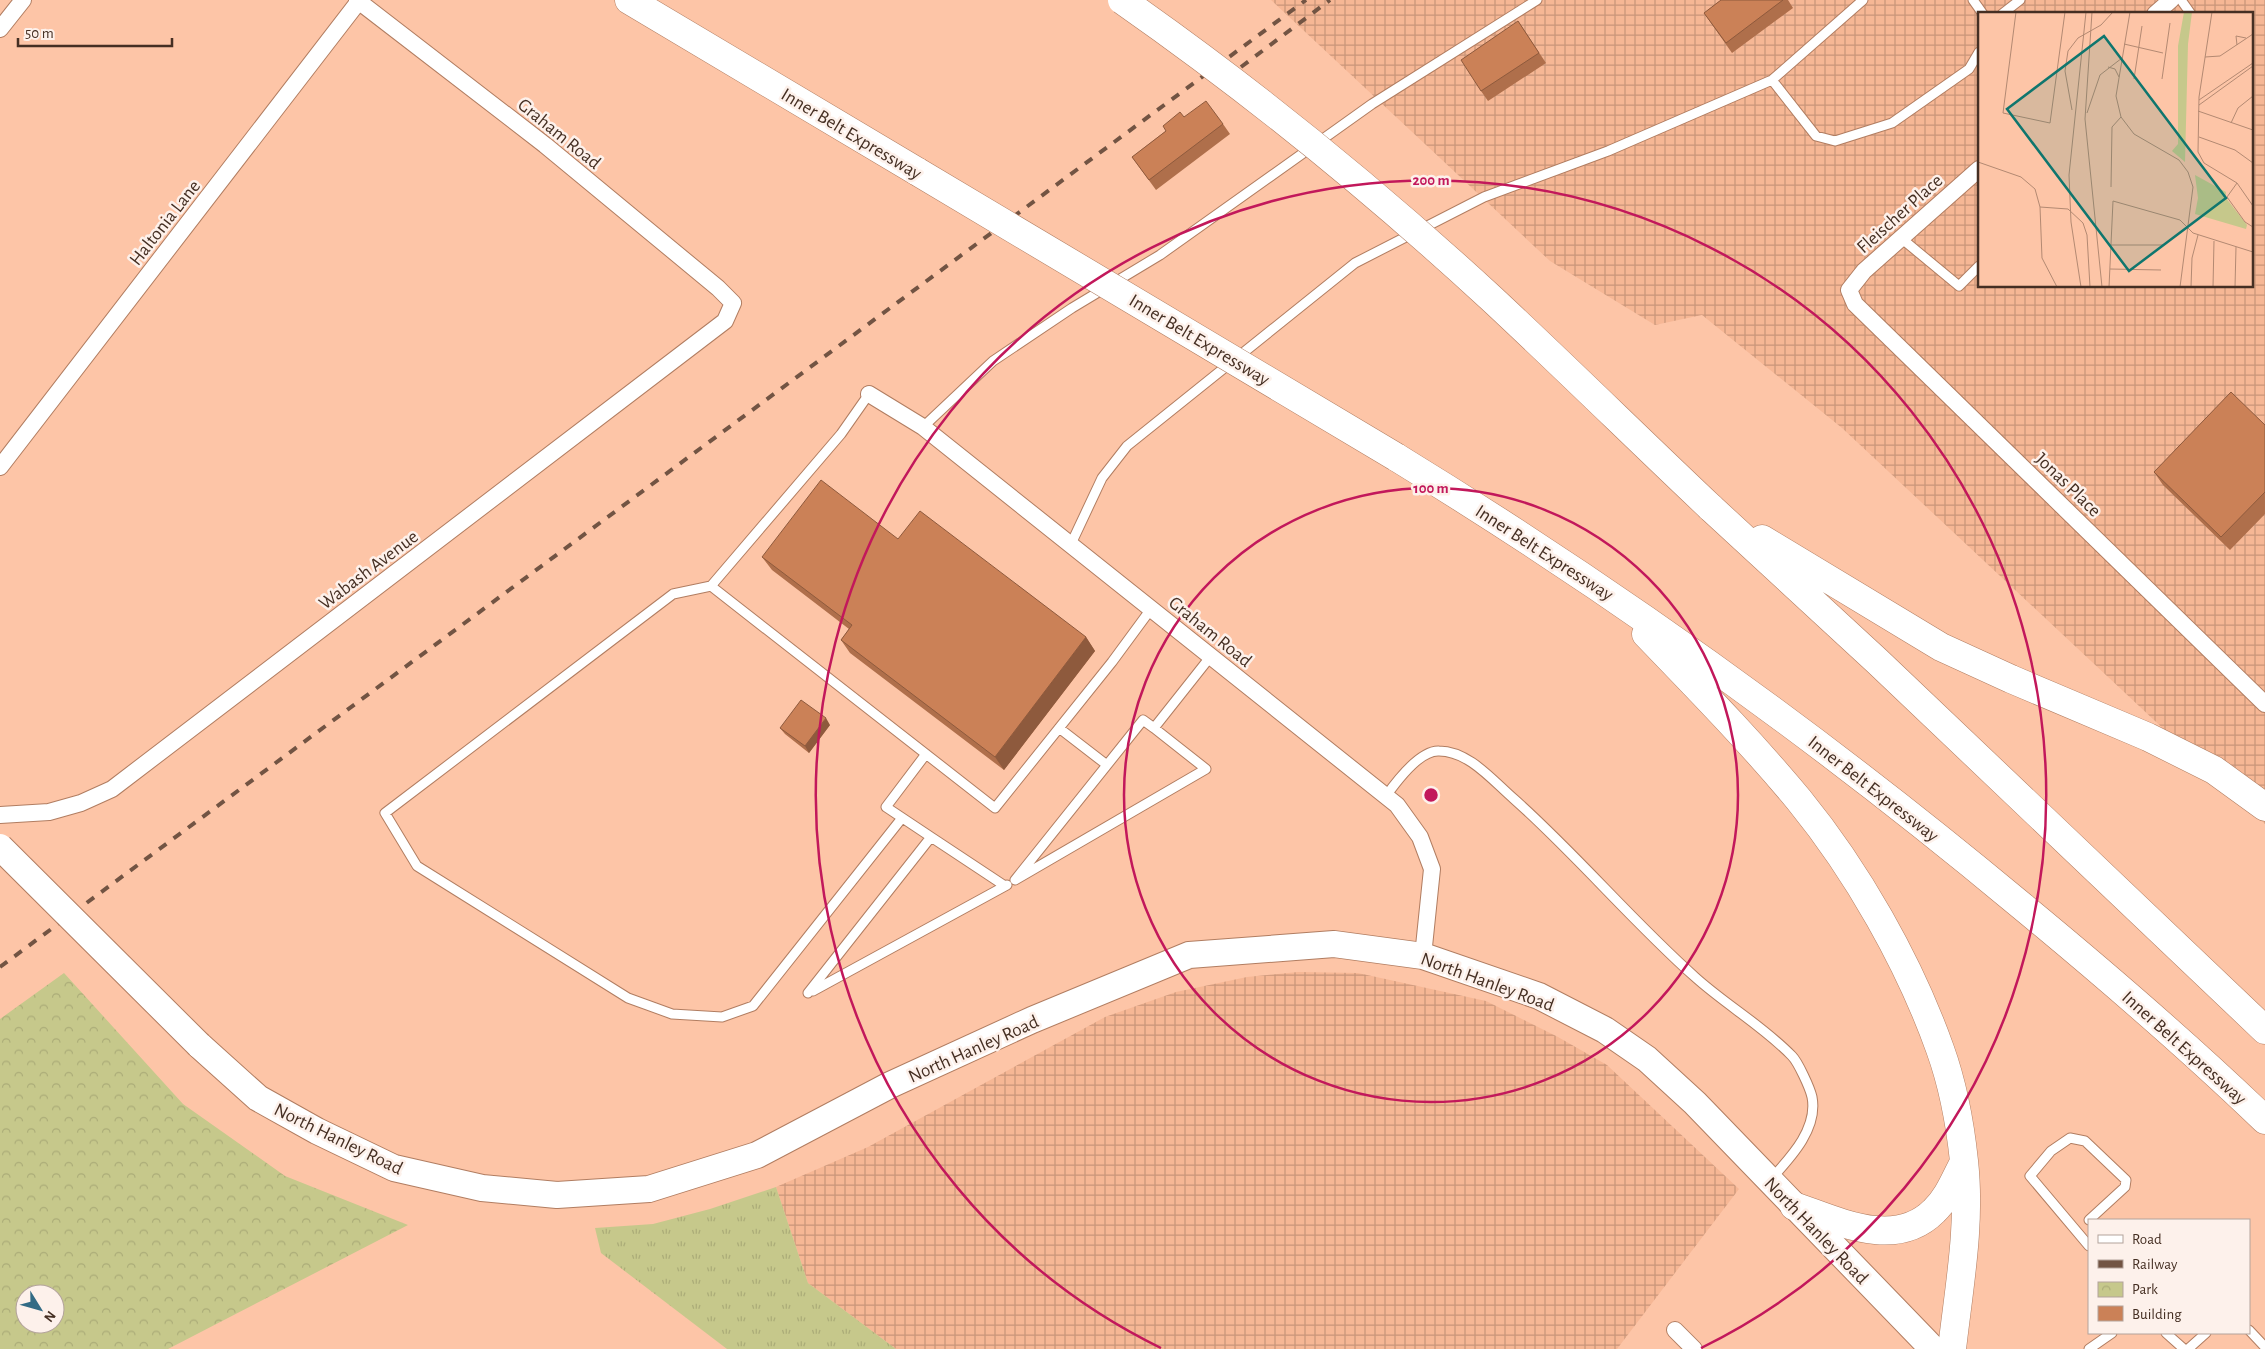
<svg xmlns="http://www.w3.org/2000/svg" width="2265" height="1349" viewBox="0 0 2265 1349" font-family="'Alegreya Sans',sans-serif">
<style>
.industrial{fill:url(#industrial-grid);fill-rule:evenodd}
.grass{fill:url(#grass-tufts)}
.park{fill:url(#park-crowns);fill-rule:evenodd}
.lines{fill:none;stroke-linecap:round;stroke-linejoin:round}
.service-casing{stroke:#b17d61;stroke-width:11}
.minor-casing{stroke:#b17d61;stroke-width:18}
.primary-casing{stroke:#b17d61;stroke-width:28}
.motorway-casing{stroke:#b17d61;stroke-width:29}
.service{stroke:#fff;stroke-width:9}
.minor{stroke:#fff;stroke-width:16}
.primary{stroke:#fff;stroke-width:26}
.motorway{stroke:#fff;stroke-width:28}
.rail{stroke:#725443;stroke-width:4;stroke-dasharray:9 9;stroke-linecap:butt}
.primary-bridge-casing{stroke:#b17d61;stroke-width:28;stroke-linecap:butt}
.motorway-bridge-casing{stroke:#b17d61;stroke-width:29;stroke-linecap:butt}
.primary-bridge{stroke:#fff;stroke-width:26}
.motorway-bridge{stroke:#fff;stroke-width:28}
.wall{fill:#af6f4b}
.shaded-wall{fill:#8e5a3d}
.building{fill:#cb8157;stroke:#8e5a3d}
.ring{fill:none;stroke:#c2185b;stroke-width:2.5}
.labels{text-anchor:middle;stroke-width:5;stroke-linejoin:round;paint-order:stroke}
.street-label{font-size:19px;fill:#452f23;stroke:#fdf1eb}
.inset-road{fill:none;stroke:#b38972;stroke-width:1}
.view{fill:#0f766e;fill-opacity:0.15;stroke:#0f766e;stroke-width:2.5}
.inset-edge{fill:none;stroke:#452f23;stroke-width:2.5}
.centre{fill:#c2185b;stroke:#fdf1eb;stroke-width:2.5}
.ring-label{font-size:15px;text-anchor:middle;font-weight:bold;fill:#c2185b;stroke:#fdf1eb;stroke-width:5;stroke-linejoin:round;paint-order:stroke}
</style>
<defs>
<pattern id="industrial-grid" width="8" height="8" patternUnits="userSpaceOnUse" patternTransform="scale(1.25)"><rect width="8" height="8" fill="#f6b795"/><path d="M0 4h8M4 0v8" fill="none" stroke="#c99579"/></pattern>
<pattern id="grass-tufts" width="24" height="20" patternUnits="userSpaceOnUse" patternTransform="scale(1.25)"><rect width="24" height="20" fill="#c6c88b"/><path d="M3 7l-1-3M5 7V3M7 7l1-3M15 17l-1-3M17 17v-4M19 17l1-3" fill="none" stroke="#abac78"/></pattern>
<pattern id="park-crowns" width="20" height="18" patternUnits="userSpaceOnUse" patternTransform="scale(1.25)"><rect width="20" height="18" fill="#c6c88b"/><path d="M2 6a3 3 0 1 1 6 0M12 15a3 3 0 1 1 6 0" fill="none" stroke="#abac78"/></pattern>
</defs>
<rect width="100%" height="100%" fill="#fdc5a7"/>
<!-- industrial -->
<path class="industrial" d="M1271,0H2265V824L1842,428L1702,315L1655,325L1550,261ZM1979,14H2251V286H1979Z
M1298,972L1358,973L1486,1001L1558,1037L1607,1065L1739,1189L1617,1349H896L808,1283L776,1187L868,1147L1105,1017L1176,992L1247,977Z"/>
<!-- grass -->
<path class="grass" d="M776,1187L808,1283L896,1349H727L601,1253L595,1228L653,1224L710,1209Z"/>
<!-- park -->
<path class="park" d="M64,973L183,1104L285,1176L408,1225L168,1349H0V1019ZM25,1294H55V1324H25Z"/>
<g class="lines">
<!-- service casing -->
<g class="service-casing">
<path id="service" d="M1973,0L1983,14
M2181,0L2191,14
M2002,14L2020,0
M1772,80L1816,136L1835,141L1892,123L1969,69L1979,52
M1901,238L1959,286L1979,266
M869,394L841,434L711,586L995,808L1112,662L1151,609
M923,427L993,361L1072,308L1160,255L1372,104L1537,0
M1071,544L1102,478L1127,446L1355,263L1484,197L1608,151L1772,80L1863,0
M711,586L673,594L385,813L417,866L628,998L672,1014L722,1017L753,1006L902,818
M1059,728L1107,765
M1154,728L1206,769L1015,880L1143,720L1154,728L1211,656
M926,754L886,807L931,837
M1386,796C1396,782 1420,750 1439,751C1469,751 1493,781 1514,799C1577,855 1632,921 1695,977C1726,1005 1763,1026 1792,1056C1798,1062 1810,1088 1812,1097C1818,1128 1792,1156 1772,1178
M813,991L1007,885
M808,993L931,837L1005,886
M2089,1246L2030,1176L2051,1151L2070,1138L2085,1141L2126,1180L2125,1187L2089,1220
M2249,1330L2265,1347
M2166,1333L2184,1349
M2089,1349L2112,1333
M2188,1349L2206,1333"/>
</g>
<!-- minor casing -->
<g class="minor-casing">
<path id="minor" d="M2155,14L2171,0
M0,29L23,0
M1979,169L1864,271L1849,290L1855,304L2265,704
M869,394L923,427L1397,805L1420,837L1432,869L1423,956
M0,467L359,1
M0,815L49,812L81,803L112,789L725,321L733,303L718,288L545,145L357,0
M1675,1330L1694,1349"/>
</g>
<!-- primary casing -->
<g class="primary-casing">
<path id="primary" d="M199,1045L258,1098L317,1131L394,1168L482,1188L557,1195L649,1189L757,1155L890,1085L1032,1020L1189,955L1334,944L1423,956L1539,996L1605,1030L1647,1059L1695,1103L1933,1349"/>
</g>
<!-- motorway casing -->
<g class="motorway-casing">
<path id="motorway" d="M629,0L918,172
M1396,457C1613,590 1821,739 2017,902C2102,972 2186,1044 2265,1120
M1710,507L1877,661L2265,1030
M1762,539L1941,647L2011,679L2148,737L2214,770L2265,807
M1646,634C1698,688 1751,742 1799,800C1857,871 1909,962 1940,1049C1953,1085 1960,1123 1964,1161C1971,1224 1959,1287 1952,1349
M1794,1206C1838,1221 1895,1250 1934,1211C1948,1198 1955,1179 1964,1162"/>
</g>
<!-- service -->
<use href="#service" class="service"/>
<!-- minor -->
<use href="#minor" class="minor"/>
<!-- primary -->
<use href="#primary" class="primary"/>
<!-- motorway -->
<use href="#motorway" class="motorway"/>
<!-- rail -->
<path class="rail" d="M1241,67L1330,0
M0,967L1306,0"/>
<!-- primary-bridge casing -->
<g class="primary-bridge-casing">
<path id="primary-bridge" d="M0,847L199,1045"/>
</g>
<!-- motorway-bridge casing -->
<g class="motorway-bridge-casing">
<path id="motorway-bridge" d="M1122,0C1252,91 1376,192 1492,299C1565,367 1637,438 1710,507
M918,172L1396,457"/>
</g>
<!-- primary-bridge -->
<use href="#primary-bridge" class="primary-bridge"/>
<!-- motorway-bridge -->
<use href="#motorway-bridge" class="motorway-bridge"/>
</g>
<!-- wall -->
<path class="wall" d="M1721,0H1788L1793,8L1732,53L1704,13Z
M1518,21L1546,63L1488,101L1481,91Z
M1184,117L1223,124L1230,134L1156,190L1132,157Z
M2265,425V514L2230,550L2163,485L2154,472Z
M898,539L1086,637L1095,651L1004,770L850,653L841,640L849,629L772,570L762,557Z
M830,725L809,753L785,734L780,728Z"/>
<!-- shaded-wall -->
<path class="shaded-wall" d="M1086,637L1095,651L1004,770L995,757Z
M826,718L830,725L809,753L805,746Z"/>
<!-- building -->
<path class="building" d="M1721,0H1783L1726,43L1704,13Z
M1518,21L1539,53L1481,91L1461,60Z
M1206,101L1223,124L1149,180L1132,157L1166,131L1163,126L1180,112L1184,117Z
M2231,392L2265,425V492L2221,537L2154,472Z
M821,480L898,539L920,511L1086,637L995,757L841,640L852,625L762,557Z
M801,700L826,718L805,746L780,728Z"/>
<!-- distance rings -->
<g class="ring">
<circle cx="1431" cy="795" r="307"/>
<path d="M1161 1348A615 615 0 1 1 1701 1348"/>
</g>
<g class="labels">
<!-- street labels -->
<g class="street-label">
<text transform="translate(560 133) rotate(39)" y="7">Graham Road</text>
<text transform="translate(852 133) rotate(31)" y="7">Inner Belt Expressway</text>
<text transform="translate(1899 213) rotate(-42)" y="7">Fleischer Place</text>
<text transform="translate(164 222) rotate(-52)" y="7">Haltonia Lane</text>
<text transform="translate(1200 339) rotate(31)" y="7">Inner Belt Expressway</text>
<text transform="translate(2069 484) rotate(44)" y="7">Jonas Place</text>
<text transform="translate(1545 552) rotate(33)" y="7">Inner Belt Expressway</text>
<text transform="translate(368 569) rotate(-37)" y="7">Wabash Avenue</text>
<text transform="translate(1211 631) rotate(39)" y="7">Graham Road</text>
<text transform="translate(1874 788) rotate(38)" y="7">Inner Belt Expressway</text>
<text transform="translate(1488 981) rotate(20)" y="7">North Hanley Road</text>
<text transform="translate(2185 1047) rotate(42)" y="7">Inner Belt Expressway</text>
<text transform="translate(973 1048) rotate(-24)" y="7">North Hanley Road</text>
<text transform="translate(339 1138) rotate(26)" y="7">North Hanley Road</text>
<text transform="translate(1817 1230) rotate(46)" y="7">North Hanley Road</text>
</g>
</g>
<!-- overview -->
<g transform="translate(1978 12)">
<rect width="275" height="275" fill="#fdc5a7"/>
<path d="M206,0H214L210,32L207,150L194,139L200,132V34Z" fill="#c6c88b"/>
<path d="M217,163L248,180V186L269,213L268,217L217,202L220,186Z" fill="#c6c88b"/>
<path class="inset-road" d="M38,0L25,101L72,111L87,0M114,0L107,107L124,275M152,0L138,84L143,105L156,122L201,148L210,160L215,175L202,275M234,0L221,85L220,140L226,151L259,171L275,194M146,32L185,41M259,33L258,24L268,26M227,45L242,44L275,22M130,55L137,57L141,65M156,67L164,14M184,67L192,11M221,88L275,51M221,93L275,54M94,98L87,59L90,39L100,26L123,13L135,0M220,99L275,118M109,101L122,63L144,46M253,111L260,96L275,84M221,125L257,138L275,151M0,150L43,165L57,177L62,195L64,246L79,275M259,171L249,185L267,210L275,215M133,175L134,115L143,105M62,195L90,197L105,211L109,223L112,275M132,233H185M132,257L183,258M103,275L93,210L91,163L108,0M131,275L135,189L202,208L215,221L275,240M213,275L214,246L220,223M235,275L236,229M257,275L258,235"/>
<path class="view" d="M126,24L248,186L151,259L29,97Z"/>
<rect width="275" height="275" class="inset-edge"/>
</g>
<circle cx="1431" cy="795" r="8" class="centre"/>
<g class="ring-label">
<text x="1431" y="185">200 m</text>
<text x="1431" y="493">100 m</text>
</g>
<!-- legend -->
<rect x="2088" y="1219" width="162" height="115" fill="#fdf1eb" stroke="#b3a39b"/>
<rect x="2098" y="1235" width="25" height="8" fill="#ffffff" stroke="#b3a39b"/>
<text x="2132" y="1244" font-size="15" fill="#452f23">Road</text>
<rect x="2098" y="1260" width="25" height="8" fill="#725443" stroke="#b3a39b"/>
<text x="2132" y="1269" font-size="15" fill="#452f23">Railway</text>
<rect x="2098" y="1282" width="25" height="15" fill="url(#park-crowns)" stroke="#b3a39b"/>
<text x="2132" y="1294" font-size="15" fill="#452f23">Park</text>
<rect x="2098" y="1306" width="25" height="15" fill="#cb8157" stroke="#b3a39b"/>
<text x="2132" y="1319" font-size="15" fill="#452f23">Building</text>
<!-- north arrow -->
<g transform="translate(40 1309) rotate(127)"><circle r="24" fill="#fdf1eb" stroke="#b3a39b"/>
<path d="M0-4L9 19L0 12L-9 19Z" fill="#326b85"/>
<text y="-8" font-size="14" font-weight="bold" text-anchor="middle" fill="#452f23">N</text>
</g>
<!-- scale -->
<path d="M18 38v8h154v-8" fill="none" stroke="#452f23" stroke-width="2.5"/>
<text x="25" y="38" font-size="15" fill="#452f23" stroke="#fdf1eb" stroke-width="4" paint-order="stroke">50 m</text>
</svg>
